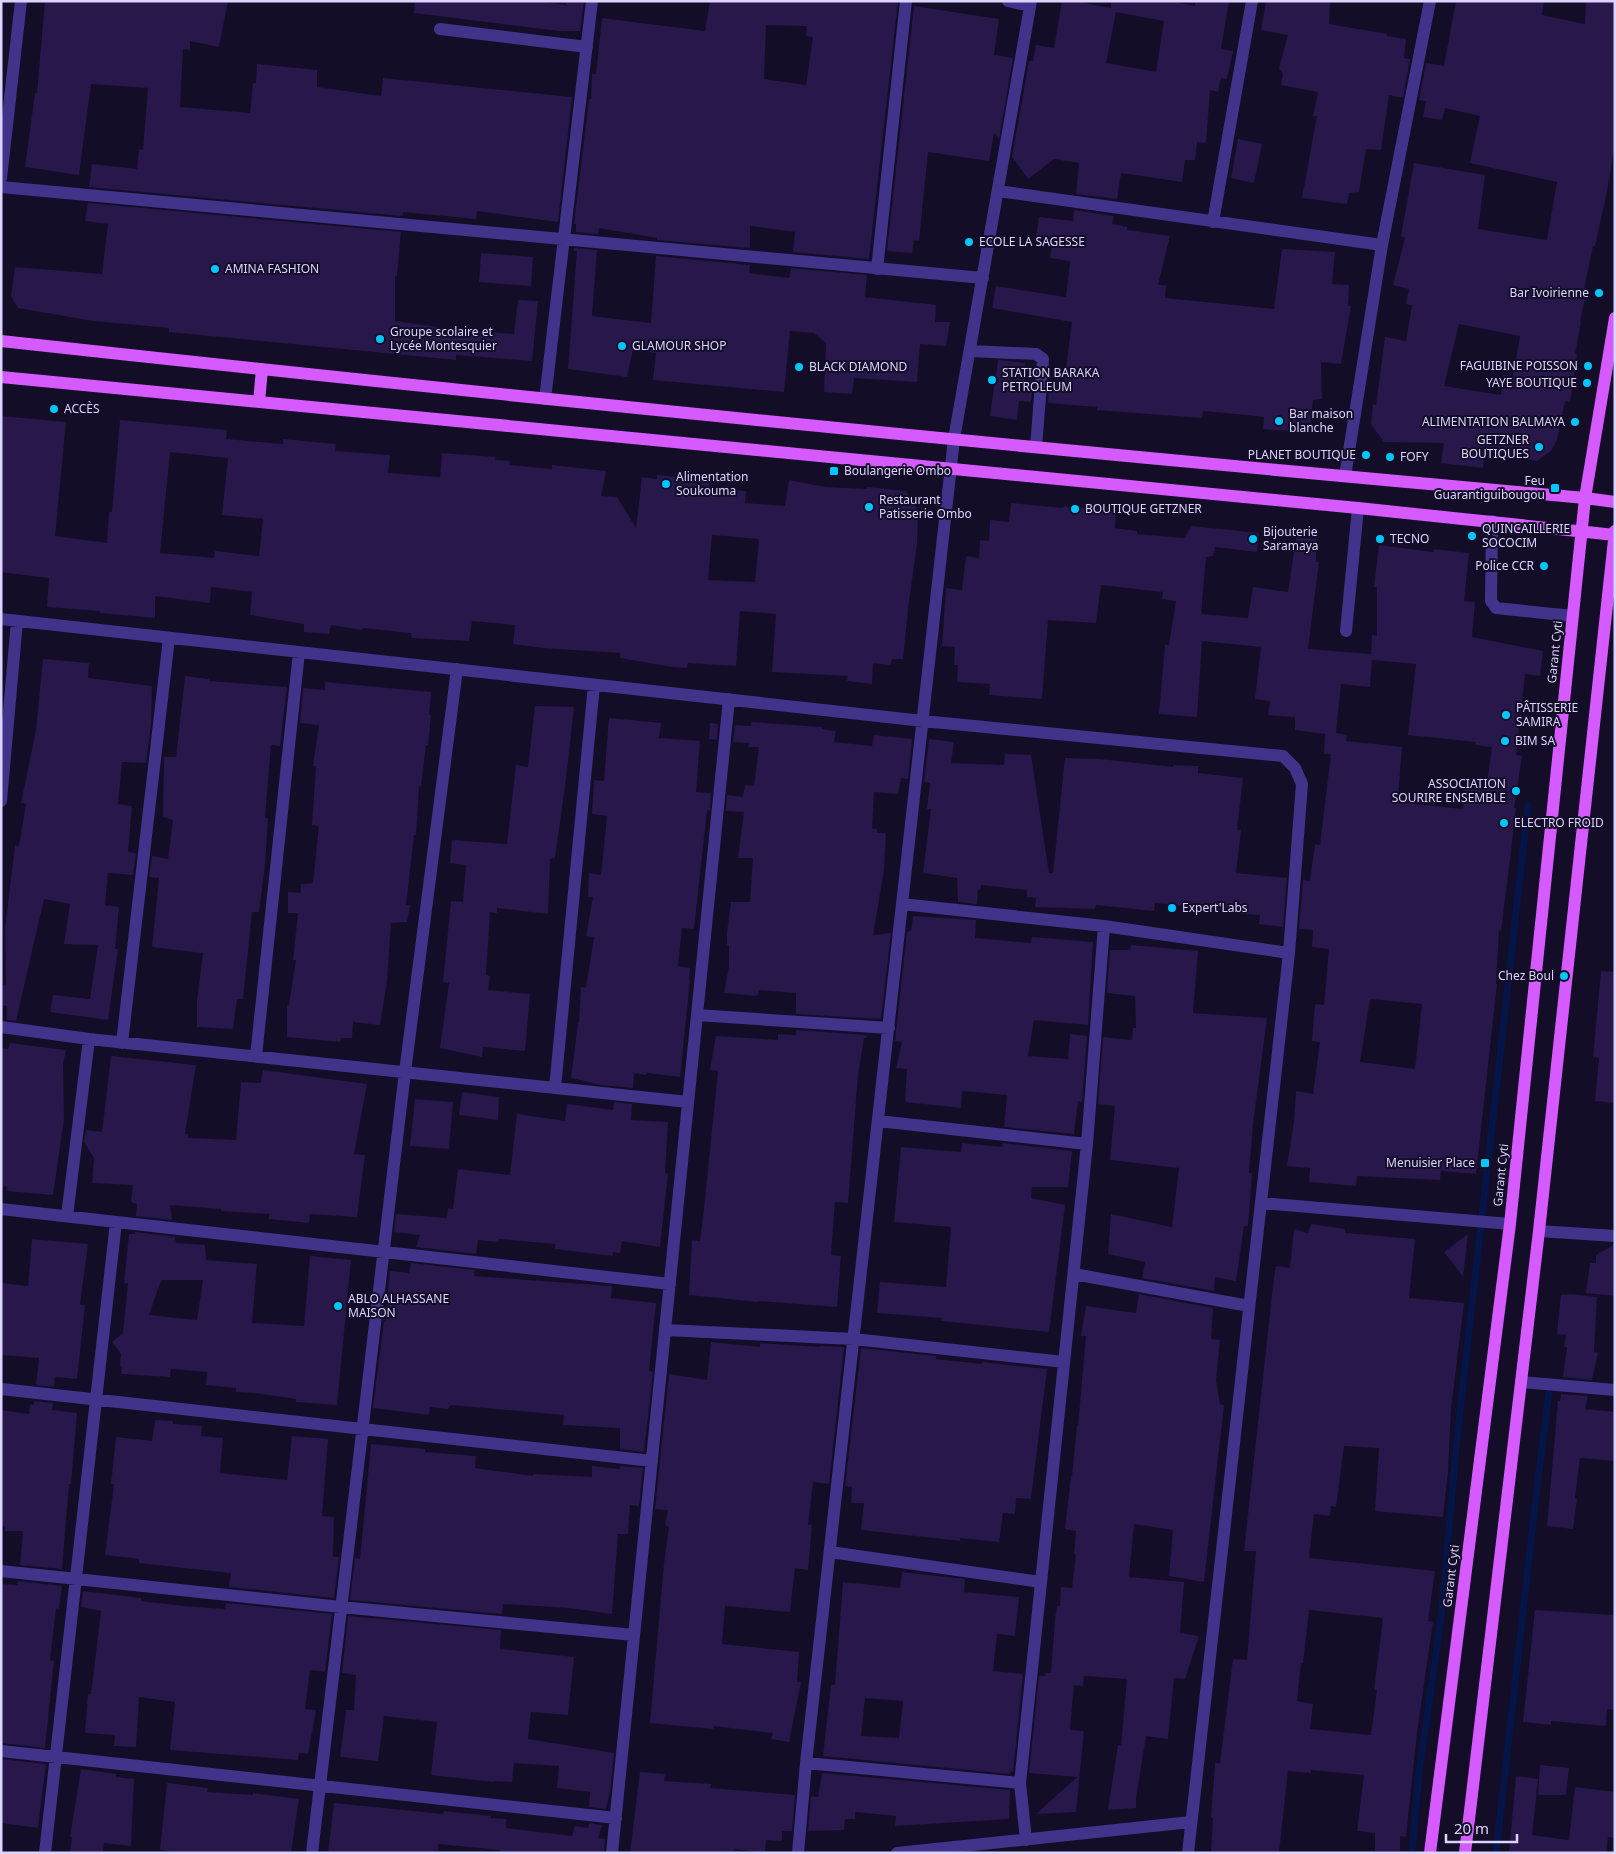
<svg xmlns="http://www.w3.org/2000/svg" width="1616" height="1854" viewBox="0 0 1616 1854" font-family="'Noto Sans',sans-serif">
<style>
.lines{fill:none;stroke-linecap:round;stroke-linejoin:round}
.stream{stroke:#051548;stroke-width:7}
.building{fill:#27174a;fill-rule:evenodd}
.minor{stroke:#41338a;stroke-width:12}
.major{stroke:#d55aff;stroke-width:12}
.poi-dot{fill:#00c6fe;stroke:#140d27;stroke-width:2}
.labels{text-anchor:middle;stroke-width:4;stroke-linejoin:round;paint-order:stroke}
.poi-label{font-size:12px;fill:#ddd3ff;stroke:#140d27;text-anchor:start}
.street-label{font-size:12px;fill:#ddd3ff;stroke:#140d27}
</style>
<rect width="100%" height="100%" fill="#140d27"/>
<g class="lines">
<!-- stream -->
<path class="stream" d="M1412,1853L1419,1773L1441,1618L1457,1438L1528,806
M1496,1853L1536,1496L1549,1392"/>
</g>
<!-- building -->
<path class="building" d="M45,1H228L219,47L190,41V50L183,49L180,107L250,113L253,83H256L257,64L317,70V87L381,96L383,78L572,97L558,222L477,211L476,219L403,212L402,216L89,187L92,164L137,169L139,149L143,150L148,88L91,84L79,175L25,167L35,93H37Z
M415,1H538L566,5V1H584L580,31H559L414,13Z
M710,1H898L869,259L793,252L795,232L750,226V248L657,240V238L599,228L598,234L576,232V224H574L589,99H591L592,74H596L602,18L705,31ZM766,25L807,26L806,36L813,37L806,85L764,79Z
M1062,1H1074L1111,8V1H1169L1195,6V1H1229L1221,49L1233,51L1227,79L1221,78L1218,92L1210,90L1206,143L1197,142L1195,160H1185L1182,182L1121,173L1117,199L1076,194L1079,163L1054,159L1028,179L1012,157L1029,61H1033L1036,45L1054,48ZM1116,12L1164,21L1156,72L1106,63Z
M1266,1H1320L1330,3L1329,24L1387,34V36L1406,39L1404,58L1410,59L1403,98L1389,95L1381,150L1366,149L1359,192L1349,193L1347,204L1302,198L1317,116H1313L1318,92L1281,85L1283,74L1279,68L1288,35L1261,30Z
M1456,1H1544L1542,15L1585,24L1586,1H1615V142L1607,192L1595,246H1593L1582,299H1585L1580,321L1581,322L1575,354H1577L1570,402L1565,401L1557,440L1551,451L1537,461L1485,450L1483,468L1441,463L1444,443L1384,442L1371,424L1373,404L1376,405L1385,337L1406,341L1412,305L1406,304L1409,289L1393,285L1405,238L1401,236L1414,163L1485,175L1478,229L1547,240L1557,182L1470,163L1480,116L1445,108L1442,120L1423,117L1426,101L1419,100L1426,63L1444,66ZM1459,324L1520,336L1513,376L1503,375L1501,395L1444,386Z
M914,6L999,19L994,55L1013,58L999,139L994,133L989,161L928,152L919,241L914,240L912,253L887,251Z
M1238,139L1262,144L1254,183L1231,178Z
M88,203L401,232L397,276H395V321L459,330L514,334L518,300L538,301L532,361L456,355V360L169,332V328L93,321L18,308L11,296L15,267L102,274L108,224L85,221Z
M1074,210L1114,216L1112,224L1127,227V230L1170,236L1158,285H1166L1165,298L1274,309L1282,249L1335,252L1332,284L1349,285L1348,306H1351L1341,364L1321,362L1322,399L1313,400L1310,433L1263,429L1264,417L1246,415L1203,411L1202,418L1097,410V407L1048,403L1049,382L1064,383L1072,322L992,308L996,286L1066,297L1070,261L1050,258L1053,239L1036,237L1039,217L1073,221Z
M574,248L597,250L592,316L651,323L656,256L750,265L749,273L789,278L791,268L867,275L865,297L936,305L935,322H950L946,346L920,344L917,382L854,378L852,394L824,392L826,343L814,333L790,331L784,392L653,380L656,353L633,349L627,377L568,369L577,251H574Z
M481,253L533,257L531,286L479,282Z
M998,360L1025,363L1023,380L1033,381L1031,402L1019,401L1017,420L990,416Z
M1,416L66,422L55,536L107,543L109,512H112L120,420L227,430L226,439L283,444V439L336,444L335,451L390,455L388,473L440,477L442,453L496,457L495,460L510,461L509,465L552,469V465L606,471L601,496L617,497L636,528L642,477L657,479V475L710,480L709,489L746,491L745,503L785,506L789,480L825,487L867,489V487L906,491L918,511L917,544L908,609L903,659H892L890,665L873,663L872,684L847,681L848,676L772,672L776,614L740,611L736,666L688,663L687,668L672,667L620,658V653L543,648L513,644L515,625L472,621L469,641L412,638L411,633L363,628L362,630L331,625L329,634L304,632V624L250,615L252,592L211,587L210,603L155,596V618L100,613V611L47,607L49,578L1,572ZM170,452L228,458L222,515L263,519L259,556L215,551L214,558L160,553ZM712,535L759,539L755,582L708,580Z
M1011,503L1063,508L1064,506L1116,511L1115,528L1137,531V534L1184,538L1192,526L1259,533L1257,552L1215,547L1213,556L1206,557L1201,614L1248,618L1253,587L1288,592L1296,538L1316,539V562H1319L1308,649L1371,654L1372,635L1377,636V587H1374L1379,545L1433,552L1434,549L1469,553L1464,601L1475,602L1472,637L1543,651L1540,676L1525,674L1516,755L1522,756L1514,808H1516L1510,859L1501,931L1499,930L1496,984H1497L1476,1174L1441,1171L1440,1180L1357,1176L1356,1186L1309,1182L1310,1168L1287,1166L1294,1121L1296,1091L1313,1094L1320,1042L1312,1041L1315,1004L1324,1005L1329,949L1312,947L1313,930L1299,929L1303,880L1310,881L1315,844L1320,845L1331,754H1324L1325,734L1295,730V717L1268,715L1270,701L1255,699L1261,647L1202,641L1197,717L1159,714L1165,645H1169L1176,601L1162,599L1163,592L1101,585L1096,623L1048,620L1042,699L989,695L990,684L957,682L958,665H954L955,647L942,646L946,588L962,590L966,556L979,558L980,540L989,541L990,520L1009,522ZM1372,660L1416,664L1408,735L1476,742L1475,745L1492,747L1486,790L1464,789L1463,809L1414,804L1415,799L1398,797L1402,747L1346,741L1347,735L1336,733L1341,684L1370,687ZM1370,999L1422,1004L1415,1069L1360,1062Z
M43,659L89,663L88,678L152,686L151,724L146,763L122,762L118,804L132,806L128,852L136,853L133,875L108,873L105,905L119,907L115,949H118L108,1020L50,1012L53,995L90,999L98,945L64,944L70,904L44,899L16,1021L7,1020V1006L1,1005V986L6,985L5,929L15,845L19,846L26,804L21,803L36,730Z
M185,676L209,679V681L287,687L280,746L271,745L265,818H268L265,865L259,912H252L243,999H237L233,1029L197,1027V1001L203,953L152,947L159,878L149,877L152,856L168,859L173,820L163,817L164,757H176Z
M325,682L431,692L429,715H431L428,745H426L421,787L419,786L416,835H414L406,905H410L407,922L391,923L387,981L380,1025L353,1022L352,1038H341L340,1042L287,1037V1005H289L296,960H293L298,913H288V892L301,893V884L313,883L319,826L312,825L316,766H313L319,725L300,723L303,688L325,690Z
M535,706L574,707L566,779L555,858L550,859L548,914L497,908V913L490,912L486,975L490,976L488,990L530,994L525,1051L483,1047L482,1057L440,1048L449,983L443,982L451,901L463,902L466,865L450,863L452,840L507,844L516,765L528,767Z
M609,718L661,723L659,738L700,741L696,792L711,793L710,811L707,810L694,929L682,928L678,966L690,968L689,980H690L680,1077L647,1073L646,1075L634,1073L633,1088L601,1085L571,1078L578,1023H579L581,987L586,988L594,937L586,936L593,897H588L589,873L601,875L607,816L592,814L594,780L604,781Z
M752,722L822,727V729L836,731L834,742L872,746L874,735L912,739L908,779L901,778L898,794L874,792L872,829H877V833H886L884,870L873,935L891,933L881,1019L796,1014V993L759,990L757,996L724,993L729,966V945H727V932L731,902H750L753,858H738L744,812L726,811L727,795L743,797L745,785L754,786L759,747H748L749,743L733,742L735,725L751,726Z
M710,723L718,724L717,740L709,739Z
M929,739L954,742L951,763L1004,765L1005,754L1031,755L1049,873H1053L1065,758L1100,759L1173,767V765L1198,766V773L1243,778L1237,830H1241L1236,873L1287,878L1283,927L1259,924L1260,915L1190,910V907L1155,903L1154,911L1096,905L1095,909L1035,907L1036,898L1027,897V890L981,885L980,890H978L977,904L958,902L957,878L923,873L931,809H927L930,783L924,782Z
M913,916L976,920L975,938L1031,943L1032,937L1093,942L1088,1025L1034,1020L1028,1056L1068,1059L1070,1034L1087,1036L1082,1102L1078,1101L1074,1134L1004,1127L1007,1095L962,1091L961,1108L905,1102L907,1069L896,1068L902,1042L895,1041L907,932L911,931Z
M1131,945L1198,951L1193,1013L1267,1018L1253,1124L1249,1173H1252L1248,1226H1244L1236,1281L1215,1277L1214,1291L1142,1278L1145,1262L1108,1254L1111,1214L1172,1227L1179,1168L1110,1160L1115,1106L1098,1104L1103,1037L1132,1040L1133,1028H1136L1135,996L1107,993L1110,950H1130Z
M1601,971L1615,972V1103L1595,1101L1599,1058L1593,1057Z
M796,1030L867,1035L866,1038H864L858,1075L848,1203L835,1202L831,1255L841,1256L837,1307L758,1301V1302L689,1295L692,1240L700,1241L704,1209L718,1071L710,1070L716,1036L778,1040V1034L796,1035Z
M10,1043L66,1050L63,1064L64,1119L53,1195L7,1191V1186L1,1187V1048L8,1049Z
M111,1056L196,1065L185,1134H188V1138L236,1140L241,1082L261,1083L263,1070L367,1084L354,1154L365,1155L357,1217L310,1214L309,1223L269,1219V1214L221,1211V1209L170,1205L172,1220L136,1216L137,1204L131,1202L133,1185L92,1183L94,1158L84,1142L86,1130L102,1132Z
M462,1092L499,1097L498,1120L459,1115Z
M415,1099L453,1102L449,1149L410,1146Z
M614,1102L632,1104L631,1120L668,1122L665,1173L668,1174L660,1247L622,1241L620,1253L613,1252V1256L555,1249V1244L499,1239L498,1242L478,1240L476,1254L416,1247L420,1235L394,1232L396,1214L447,1218L448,1208L453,1209L458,1169L510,1175L517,1114L565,1121L567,1104L613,1110Z
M962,1143L1002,1147L1003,1143L1072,1151L1068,1187H1032L1031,1198L1065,1205L1049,1332L941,1321L942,1318L877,1313L880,1282L946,1287L951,1227L894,1222L901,1147L961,1152Z
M1311,1224L1345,1229V1233L1415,1239L1409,1298L1464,1303L1451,1409L1448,1472L1443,1517L1375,1511L1379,1448L1344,1446L1336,1507L1331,1506L1330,1516L1314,1514L1309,1558L1435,1571L1428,1621L1433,1622L1417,1733L1406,1837L1400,1836V1851H1375V1833L1357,1831L1364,1775L1311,1770V1773L1288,1771L1279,1853H1211L1213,1818L1211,1817L1215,1763H1220L1233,1659L1247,1660L1256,1551H1244L1274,1277L1276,1266L1290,1268L1294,1229L1308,1233ZM1309,1610L1383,1618L1374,1690H1377L1371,1735L1310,1729L1313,1704L1297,1701L1301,1663H1303Z
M135,1232L175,1237L176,1243L205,1245L206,1260L257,1264L252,1323L304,1326L310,1256L351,1260L337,1405L296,1402V1399L254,1393L236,1392V1388L206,1385L207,1372L171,1369L170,1377L121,1374L122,1367L120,1366L121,1354L112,1342L123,1333L128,1283H124L129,1234H135ZM161,1280H203L197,1320L149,1315Z
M1468,1234L1463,1277L1444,1252Z
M32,1239L88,1244L80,1305H85L77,1379L55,1377L54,1387L36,1385L39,1358L1,1355V1283L28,1286Z
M1615,1244V1296L1586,1293L1590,1263H1596V1255Z
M411,1263L475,1270L474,1276L612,1286L611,1298L656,1303L649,1371L653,1372L644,1452L620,1449V1428L563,1425L564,1415L451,1405L448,1409L430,1407L429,1415L373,1408L384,1321H385L390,1271L409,1273Z
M1139,1294L1213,1308L1211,1339L1220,1340L1216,1380L1220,1404L1224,1405L1204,1582L1169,1576L1173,1530L1134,1524L1129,1577L1184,1582L1180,1633L1199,1636L1185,1679L1174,1678L1168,1739L1146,1736L1136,1798V1808L1108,1810L1118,1745H1121L1127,1679L1084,1676L1083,1686L1074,1685L1070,1730L1084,1731L1076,1812L1036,1814L1077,1777L1029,1773L1039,1676H1045L1046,1673H1051L1055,1619L1057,1606H1060L1061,1587L1072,1588L1076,1554H1074L1076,1531L1065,1529L1071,1476H1072L1077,1426H1078L1086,1336H1081L1086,1306L1136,1313Z
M1571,1294L1597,1297L1594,1352L1598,1353L1592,1380L1563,1377L1567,1347H1564L1566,1335L1557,1334L1561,1295Z
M711,1342L760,1347V1343L820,1347V1346L844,1347L829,1484L813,1482L808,1525H812L808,1570L795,1568L790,1612L725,1606L722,1644L799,1652L797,1682H801L789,1742L771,1739L773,1733L714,1726L713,1729L650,1723L664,1563L669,1527L665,1525L668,1510L655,1509L669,1374L707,1380Z
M861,1348L936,1356V1359L982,1364V1362L1047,1369L1031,1499L1016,1498L1015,1514L1003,1513L999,1542L960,1538V1541L861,1530L864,1503H851L852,1487L845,1486Z
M1561,1394L1588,1396L1585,1409L1615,1412V1461L1580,1458L1575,1498L1577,1499L1573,1529L1547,1526L1558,1401H1560Z
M34,1401L53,1403L52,1410L77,1413L71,1484H69L62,1569L20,1565L23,1531H5V1526H1V1410L29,1414L30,1404L34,1405Z
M155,1420L173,1421V1424L202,1426L201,1436L223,1438L220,1473L287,1480L292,1436L328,1439L322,1516L334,1517L333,1557H339L334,1598L229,1587L231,1573L139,1563V1559L105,1555L114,1484H111L116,1437L152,1441Z
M371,1444L425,1449V1452L476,1456L475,1468L533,1476V1474L592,1477V1466L620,1469V1466L643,1468L639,1506L630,1505L628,1534H618L612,1614L569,1608L503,1604L502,1614L350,1600L355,1558L360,1559Z
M902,1572L965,1579L964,1592L1019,1597L1015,1636L997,1634L993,1671L1023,1674L1013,1772L1010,1771V1774L823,1756L831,1685H835L843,1582L900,1588ZM865,1698L903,1701L899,1738L861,1736Z
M18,1581L62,1586L59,1609L56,1608L50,1660L54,1661L45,1748L1,1743V1584L17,1585Z
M83,1591L141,1598V1601L184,1606L225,1609L226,1603L332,1614L325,1672L310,1670L305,1709L316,1710L308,1754L299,1753L298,1760L170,1750L175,1702L139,1697L136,1747L114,1746L115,1735L85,1733L88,1694H91L101,1611L81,1607Z
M1535,1610L1615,1615V1710L1607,1709L1606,1726L1551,1721V1725L1523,1722Z
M348,1616L501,1630L500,1649L574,1657L568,1715L531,1712L528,1739L614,1753L610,1791L606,1809L589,1807L590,1792L557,1788L559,1766L514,1763L512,1782L494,1781V1782L431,1775L437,1722L384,1716L378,1761L340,1757L346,1710H354L356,1675L342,1673Z
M1,1759L46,1764L38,1828L1,1823Z
M1540,1765L1569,1768L1566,1795H1538Z
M81,1769L116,1774V1777L134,1779L131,1846L104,1843L103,1853H70L72,1837H70Z
M640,1772L665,1774L664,1781L711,1784L710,1788L795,1795L792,1831H782V1841L766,1840L765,1853L734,1849L733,1853H630Z
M822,1773L1010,1790L1009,1819L895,1826L896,1816L855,1812V1819H845L844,1830L808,1831L811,1796L818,1797Z
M1516,1776L1538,1779L1532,1835L1569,1840L1575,1787L1615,1792V1838L1608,1837L1606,1853H1509Z
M167,1783L208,1788L207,1792L253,1795V1793L299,1799L291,1853H168V1851L160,1850Z
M334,1803L443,1814L444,1811L491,1816V1818L506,1819V1828L572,1836L575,1826L588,1828L589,1823L602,1825L598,1838L605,1839L604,1853H500V1850L438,1844V1853H328Z"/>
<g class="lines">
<!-- minor -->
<path class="minor" d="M1008,1L1030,6
M440,29L587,47
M1,178L21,1
M1,187L983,278
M998,191L1382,245
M1213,222L1252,1
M877,269L906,1
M970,351L1036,354L1043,359L1036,447
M545,399L592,1
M1345,476L1382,245L1430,1
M1492,521L1491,601L1496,608L1573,616
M1,619L923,721L1283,756L1295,768L1302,784L1289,953L1188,1853
M1346,631L1358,508
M1,801L17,621
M902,904L1104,926L1289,953
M697,1015L889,1028
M1,1027L89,1039L688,1102
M122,1043L169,638
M256,1056L299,652
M555,1088L594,685
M878,1121L1087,1144
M1261,1203L1510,1224
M1,1209L670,1284
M67,1216L89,1039
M1539,1231L1615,1236
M1074,1274L1249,1306
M665,1330L854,1339L1064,1362
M1521,1382L1615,1390
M1,1389L652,1461
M830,1552L1041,1582
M1,1571L341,1607L634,1635
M1,1751L616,1818
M806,1763L1020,1783
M1026,1840L1020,1783L1087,1144L1104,926
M45,1853L116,1222
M312,1853L405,1072L457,669
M612,1853L729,699
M798,1853L806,1763L954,439L1031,1
M897,1853L1191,1822"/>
<!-- major -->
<path class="major" d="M1,341C529,399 1057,451 1585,498L1615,502
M1,377L1358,508L1615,535
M259,402L262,369
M1430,1853L1510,1224L1585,498L1615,318
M1465,1853L1539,1231L1615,531"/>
</g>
<!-- markers -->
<g class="poi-dot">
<circle cx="969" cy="242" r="5"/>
<circle cx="215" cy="269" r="5"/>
<circle cx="1599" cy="293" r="5"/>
<circle cx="380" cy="339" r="5"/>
<circle cx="622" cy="346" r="5"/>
<circle cx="1588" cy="366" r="5"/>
<circle cx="799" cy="367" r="5"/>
<circle cx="992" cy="380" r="5"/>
<circle cx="1587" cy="383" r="5"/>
<circle cx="54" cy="409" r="5"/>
<circle cx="1279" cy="421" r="5"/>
<circle cx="1575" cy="422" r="5"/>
<circle cx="1539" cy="447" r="5"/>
<circle cx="1366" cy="455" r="5"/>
<circle cx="1390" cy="457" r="5"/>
<rect x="829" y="466" width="10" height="10" rx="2.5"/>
<circle cx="666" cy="484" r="5"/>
<rect x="1550" y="483" width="10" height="10" rx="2.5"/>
<circle cx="869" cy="507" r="5"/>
<circle cx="1075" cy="509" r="5"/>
<circle cx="1472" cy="536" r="5"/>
<circle cx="1253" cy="539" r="5"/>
<circle cx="1380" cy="539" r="5"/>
<circle cx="1544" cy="566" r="5"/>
<circle cx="1506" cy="715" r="5"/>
<circle cx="1505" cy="741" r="5"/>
<circle cx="1516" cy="791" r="5"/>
<circle cx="1504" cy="823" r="5"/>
<circle cx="1172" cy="908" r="5"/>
<circle cx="1564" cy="976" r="5"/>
<rect x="1480" y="1158" width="10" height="10" rx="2.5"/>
<circle cx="338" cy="1306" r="5"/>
</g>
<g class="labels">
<!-- poi labels -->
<g class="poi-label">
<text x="979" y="246">ECOLE LA SAGESSE</text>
<text x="225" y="273">AMINA FASHION</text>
<text x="1589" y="297" text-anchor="end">Bar Ivoirienne</text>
<text x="390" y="336">Groupe scolaire et<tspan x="390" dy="14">Lycée Montesquier</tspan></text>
<text x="632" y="350">GLAMOUR SHOP</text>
<text x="1578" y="370" text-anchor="end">FAGUIBINE POISSON</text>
<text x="809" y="371">BLACK DIAMOND</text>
<text x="1002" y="377">STATION BARAKA<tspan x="1002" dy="14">PETROLEUM</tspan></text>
<text x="1577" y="387" text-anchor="end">YAYE BOUTIQUE</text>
<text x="64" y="413">ACCÈS</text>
<text x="1289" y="418">Bar maison<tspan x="1289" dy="14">blanche</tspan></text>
<text x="1565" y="426" text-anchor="end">ALIMENTATION BALMAYA</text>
<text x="1529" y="444" text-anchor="end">GETZNER<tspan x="1529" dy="14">BOUTIQUES</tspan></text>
<text x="1356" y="459" text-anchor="end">PLANET BOUTIQUE</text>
<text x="1400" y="461">FOFY</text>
<text x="844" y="475">Boulangerie Ombo</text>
<text x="676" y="481">Alimentation<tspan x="676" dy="14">Soukouma</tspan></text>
<text x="1545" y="485" text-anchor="end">Feu<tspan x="1545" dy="14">Guarantiguibougou</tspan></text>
<text x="879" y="504">Restaurant<tspan x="879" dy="14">Patisserie Ombo</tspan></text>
<text x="1085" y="513">BOUTIQUE GETZNER</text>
<text x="1482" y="533">QUINCAILLERIE<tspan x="1482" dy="14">SOCOCIM</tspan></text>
<text x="1263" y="536">Bijouterie<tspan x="1263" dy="14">Saramaya</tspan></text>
<text x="1390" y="543">TECNO</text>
<text x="1534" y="570" text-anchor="end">Police CCR</text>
<text x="1516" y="712">PÂTISSERIE<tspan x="1516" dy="14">SAMIRA</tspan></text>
<text x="1515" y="745">BIM SA</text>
<text x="1506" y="788" text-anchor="end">ASSOCIATION<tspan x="1506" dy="14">SOURIRE ENSEMBLE</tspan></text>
<text x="1514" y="827">ELECTRO FROID</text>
<text x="1182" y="912">Expert'Labs</text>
<text x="1554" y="980" text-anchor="end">Chez Boul</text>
<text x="1475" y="1167" text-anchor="end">Menuisier Place</text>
<text x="348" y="1303">ABLO ALHASSANE<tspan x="348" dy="14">MAISON</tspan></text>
</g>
<!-- street labels -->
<g class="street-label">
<text transform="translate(1555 652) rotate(-84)" y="4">Garant Cyti</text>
<text transform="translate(1501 1175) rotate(-84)" y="4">Garant Cyti</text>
<text transform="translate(1451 1576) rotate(-83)" y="4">Garant Cyti</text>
</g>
</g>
<!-- border -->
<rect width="1616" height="1854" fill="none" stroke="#ddd3ff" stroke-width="5"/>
<!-- scale -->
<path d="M1446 1834v8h71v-8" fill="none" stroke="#ddd3ff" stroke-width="2.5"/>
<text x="1454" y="1834" font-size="15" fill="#ddd3ff" stroke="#140d27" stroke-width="4" paint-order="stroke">20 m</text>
</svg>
